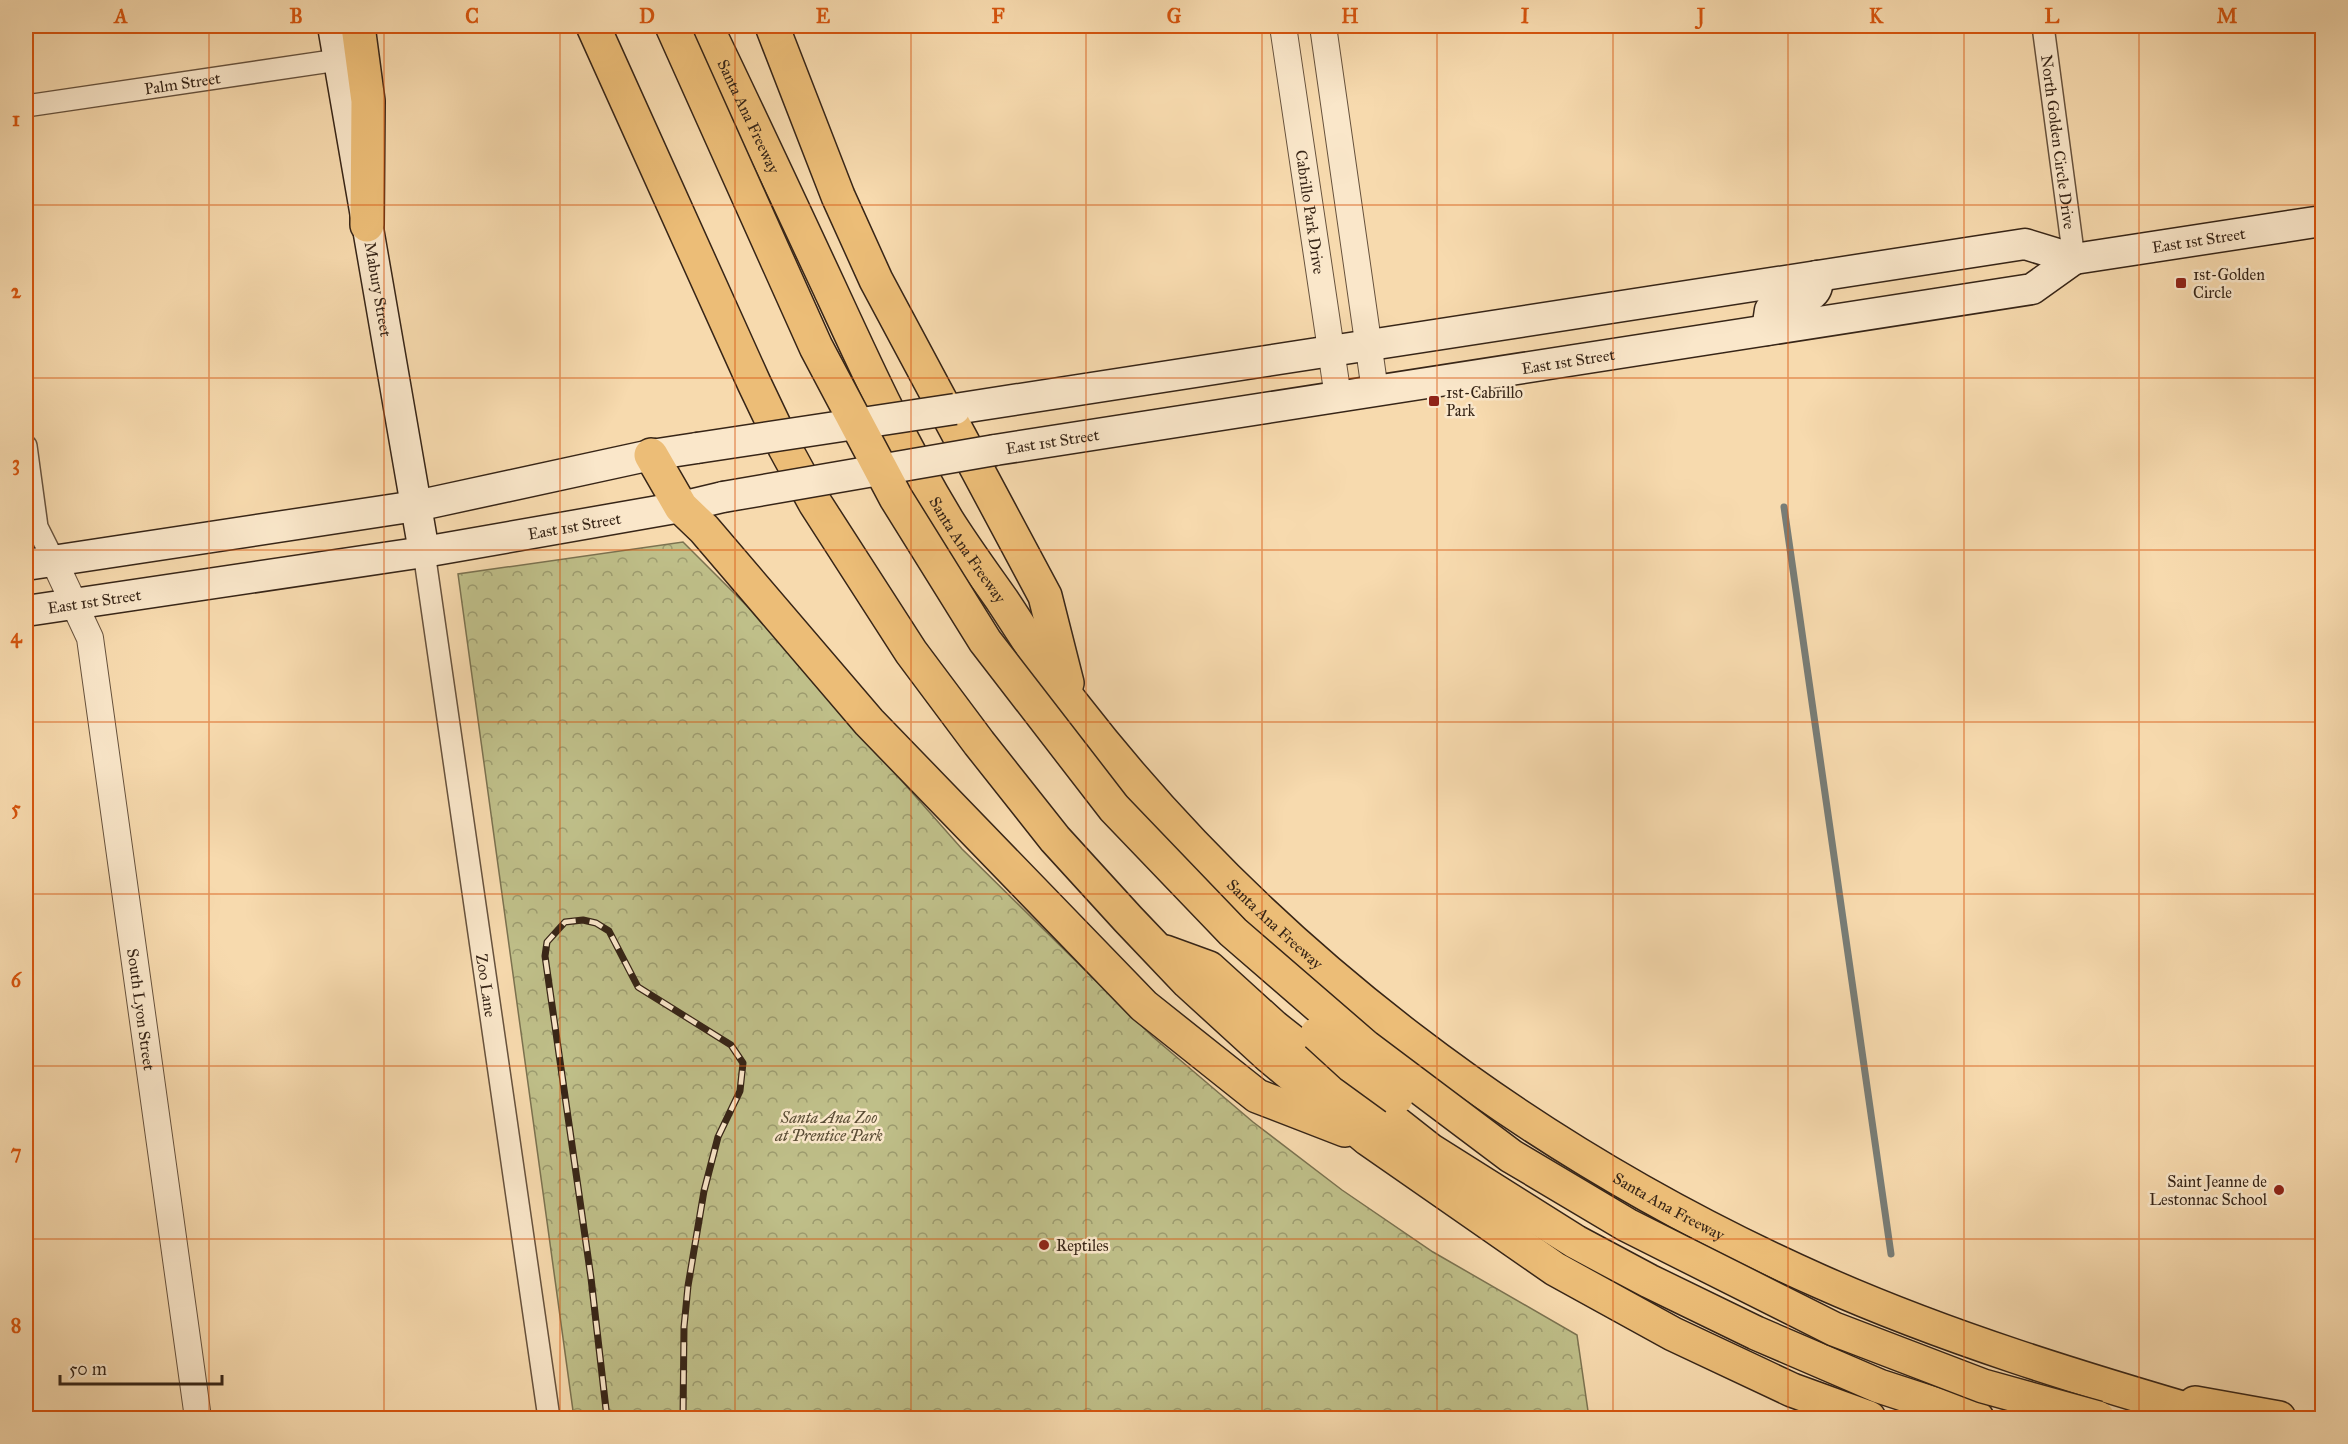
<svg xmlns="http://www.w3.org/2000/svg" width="2348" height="1444" viewBox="0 0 2348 1444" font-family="'IM FELL Great Primer',serif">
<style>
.forest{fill:url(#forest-crowns);stroke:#7b7250;stroke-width:1.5}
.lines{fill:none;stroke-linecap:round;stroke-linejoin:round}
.stream{stroke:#787d77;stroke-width:7}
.minor-casing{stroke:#67523d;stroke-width:24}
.tertiary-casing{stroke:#67523d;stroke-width:28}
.secondary-casing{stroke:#372517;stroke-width:33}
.motorway-casing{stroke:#372517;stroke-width:36}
.minor{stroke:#fae7ca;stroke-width:21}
.tertiary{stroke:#fae7ca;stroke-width:26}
.secondary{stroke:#fae7ca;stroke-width:30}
.motorway{stroke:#ecbd77;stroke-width:33}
.rail-casing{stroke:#372517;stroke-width:7}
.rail{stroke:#fae7ca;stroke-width:4.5;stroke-dasharray:14;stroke-linecap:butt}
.secondary-bridge-casing{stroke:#372517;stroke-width:33;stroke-linecap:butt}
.motorway-bridge-casing{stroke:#372517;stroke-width:36;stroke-linecap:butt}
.secondary-bridge{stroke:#fae7ca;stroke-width:30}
.motorway-bridge{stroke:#ecbd77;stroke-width:33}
.grid{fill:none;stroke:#d6540d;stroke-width:1.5;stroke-opacity:0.55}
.poi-dot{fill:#8f2418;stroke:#fae7ca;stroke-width:2}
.labels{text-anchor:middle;stroke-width:5;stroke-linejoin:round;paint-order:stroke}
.street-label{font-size:16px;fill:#372517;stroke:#fae7ca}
.poi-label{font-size:16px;fill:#372517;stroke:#fae7ca;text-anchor:start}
.park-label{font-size:16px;font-style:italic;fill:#594c34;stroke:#fae7ca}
.neatline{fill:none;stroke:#d6540d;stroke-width:2}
.grid-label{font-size:20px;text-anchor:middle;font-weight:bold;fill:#d6540d}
</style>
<defs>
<pattern id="forest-crowns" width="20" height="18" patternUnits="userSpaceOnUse" patternTransform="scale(1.5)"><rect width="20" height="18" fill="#bfbf89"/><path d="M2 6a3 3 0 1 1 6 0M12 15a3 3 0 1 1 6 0" fill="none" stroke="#9c9b6f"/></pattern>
</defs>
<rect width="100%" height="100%" fill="#f7daae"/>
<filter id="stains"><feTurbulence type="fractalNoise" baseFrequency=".00333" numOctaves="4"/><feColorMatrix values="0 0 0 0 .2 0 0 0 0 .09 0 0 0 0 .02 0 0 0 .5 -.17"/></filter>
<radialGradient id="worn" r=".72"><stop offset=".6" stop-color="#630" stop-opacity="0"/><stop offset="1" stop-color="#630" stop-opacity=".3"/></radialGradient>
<!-- forest -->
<path class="forest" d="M683,542L750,609L962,849L1153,1037L1253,1122L1342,1190L1433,1252L1577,1335L1589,1418H574L458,574Z"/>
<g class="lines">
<!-- stream -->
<path class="stream" d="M1784,507L1891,1254"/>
<!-- minor casing -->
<g class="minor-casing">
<g id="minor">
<path id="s1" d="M2043,26L2074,259"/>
<path id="s2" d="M26,106L338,60"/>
<path d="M26,446L37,527L54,561"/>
<path id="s3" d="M424,552L549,1418"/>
</g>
</g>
<!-- tertiary casing -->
<g class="tertiary-casing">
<g id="tertiary">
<path id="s4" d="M1283,26L1338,397"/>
<path d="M1323,26L1375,391"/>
<path id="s5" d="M54,561L90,638L198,1418"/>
</g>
</g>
<!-- secondary casing -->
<g class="secondary-casing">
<g id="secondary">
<path id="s6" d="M333,26L424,552"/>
<path d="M1767,330L1770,310C1787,299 1822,305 1817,276"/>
<path id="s7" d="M955,409L2025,244L2074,259L2322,221"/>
<path id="s8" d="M995,450L2032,289L2074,259"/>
<path d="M26,565L416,506L651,455L697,448"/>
<path id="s9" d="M26,611L424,552L681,507L723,497"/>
</g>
</g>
<!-- motorway casing -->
<g class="motorway-casing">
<g id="motorway">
<path d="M358,26L368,101L367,225"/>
<path d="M593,26L754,383L785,448L815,503L911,652L979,743L1055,839L1128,919L1188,982L1269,1056L1368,1139L1555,1269L1673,1334L1792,1390L1869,1418"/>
<path id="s10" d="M706,26C748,113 789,201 830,289C866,367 902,446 947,520C964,547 983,573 1002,600C1026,636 1048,673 1075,707C1268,956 1531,1153 1819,1281C1947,1338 2082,1379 2216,1418"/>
<path d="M772,26L838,196L876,280L1045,596L1067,683"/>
<path d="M651,455L681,507L704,529L869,722L1144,1006L1257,1096L1345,1130"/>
<path d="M1165,952L1209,968L1274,1027L1430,1150L1576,1242L1649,1281L1756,1333L1879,1386L1977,1418"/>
<path d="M2195,1403L2279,1418"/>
</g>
</g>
<!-- minor -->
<use href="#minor" class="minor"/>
<!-- tertiary -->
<use href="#tertiary" class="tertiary"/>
<!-- secondary -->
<use href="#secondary" class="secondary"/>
<!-- motorway -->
<use href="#motorway" class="motorway"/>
<!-- rail casing -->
<g class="rail-casing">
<path id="rail" d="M607,1418L591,1278L545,956L547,942L565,922L583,920L596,923L609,931L638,987L731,1045L743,1063L740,1091L718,1137L704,1191L688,1286L684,1327L683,1418"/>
</g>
<!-- rail -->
<use href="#rail" class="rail"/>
<!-- secondary-bridge casing -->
<g class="secondary-bridge-casing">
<path id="secondary-bridge" d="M697,448L955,409
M723,497L995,450"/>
</g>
<!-- motorway-bridge casing -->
<g class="motorway-bridge-casing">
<path id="motorway-bridge" d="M672,26L816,347L896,498L985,641L1114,808L1233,932L1366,1047L1511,1156L1627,1225L1834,1329L1983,1386L2098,1418
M1317,1034L1352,1066L1396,1098"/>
</g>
<!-- secondary-bridge -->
<use href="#secondary-bridge" class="secondary-bridge"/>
<!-- motorway-bridge -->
<use href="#motorway-bridge" class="motorway-bridge"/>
</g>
<!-- grid -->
<path class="grid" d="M209,26V1418M384,26V1418M560,26V1418M735,26V1418M911,26V1418M1086,26V1418M1262,26V1418M1437,26V1418M1613,26V1418M1788,26V1418M1964,26V1418M2139,26V1418M26,205H2322M26,378H2322M26,550H2322M26,722H2322M26,894H2322M26,1066H2322M26,1239H2322"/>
<!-- markers -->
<g class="poi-dot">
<rect x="2175" y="277" width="12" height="12" rx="3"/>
<rect x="1428" y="395" width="12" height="12" rx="3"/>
<circle cx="2279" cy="1190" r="6"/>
<circle cx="1044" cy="1245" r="6"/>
</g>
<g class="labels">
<!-- street labels -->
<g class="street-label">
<text dy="6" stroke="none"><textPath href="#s2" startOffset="158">Palm Street</textPath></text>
<text dy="6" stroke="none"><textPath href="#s10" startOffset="100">Santa Ana Freeway</textPath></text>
<text dy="6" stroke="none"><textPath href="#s1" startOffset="117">North Golden Circle Drive</textPath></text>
<text dy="6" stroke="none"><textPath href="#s4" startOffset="188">Cabrillo Park Drive</textPath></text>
<text dy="6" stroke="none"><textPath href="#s7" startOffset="1260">East 1st Street</textPath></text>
<text dy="6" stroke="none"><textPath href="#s6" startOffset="267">Mabury Street</textPath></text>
<text dy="6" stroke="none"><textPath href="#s8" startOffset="580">East 1st Street</textPath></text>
<text dy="6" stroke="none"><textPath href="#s8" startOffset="58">East 1st Street</textPath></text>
<text dy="6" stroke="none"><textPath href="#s9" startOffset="555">East 1st Street</textPath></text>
<text dy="6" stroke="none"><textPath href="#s10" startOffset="586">Santa Ana Freeway</textPath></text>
<text dy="6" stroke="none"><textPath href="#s9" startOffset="69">East 1st Street</textPath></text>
<text dy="6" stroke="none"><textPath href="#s10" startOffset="1072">Santa Ana Freeway</textPath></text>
<text dy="6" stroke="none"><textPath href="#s3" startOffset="438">Zoo Lane</textPath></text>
<text dy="6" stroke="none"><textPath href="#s5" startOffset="460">South Lyon Street</textPath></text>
<text dy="6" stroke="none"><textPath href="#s10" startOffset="1558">Santa Ana Freeway</textPath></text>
</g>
<!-- poi labels -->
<g class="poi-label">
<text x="2193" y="280">1st-Golden<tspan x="2193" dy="18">Circle</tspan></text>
<text x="1446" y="398">1st-Cabrillo<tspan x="1446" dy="18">Park</tspan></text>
<text x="2267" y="1187" text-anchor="end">Saint Jeanne de<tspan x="2267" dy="18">Lestonnac School</tspan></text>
<text x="1056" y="1251">Reptiles</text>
</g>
<!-- park labels -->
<g class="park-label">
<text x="829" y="1123">Santa Ana Zoo<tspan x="829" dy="18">at Prentice Park</tspan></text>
</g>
</g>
<!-- margin -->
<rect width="2348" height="1444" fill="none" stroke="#f7daae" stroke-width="66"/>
<!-- scale -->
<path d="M60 1375v9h162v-9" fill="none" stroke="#372517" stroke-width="3"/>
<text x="69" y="1375" font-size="18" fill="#372517" stroke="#fae7ca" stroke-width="4.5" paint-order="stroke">50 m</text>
<rect x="33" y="33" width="2282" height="1378" class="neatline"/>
<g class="grid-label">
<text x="121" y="23">A</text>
<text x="296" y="23">B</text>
<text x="472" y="23">C</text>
<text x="647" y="23">D</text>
<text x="823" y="23">E</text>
<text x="998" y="23">F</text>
<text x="1174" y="23">G</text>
<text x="1350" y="23">H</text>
<text x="1525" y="23">I</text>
<text x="1701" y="23">J</text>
<text x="1876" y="23">K</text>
<text x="2052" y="23">L</text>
<text x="2227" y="23">M</text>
<text x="16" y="126">1</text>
<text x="16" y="298">2</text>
<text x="16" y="470">3</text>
<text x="16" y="643">4</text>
<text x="16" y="815">5</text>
<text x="16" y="987">6</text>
<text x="16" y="1159">7</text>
<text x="16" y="1332">8</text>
</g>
<rect width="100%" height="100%" filter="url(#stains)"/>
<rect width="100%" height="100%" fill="url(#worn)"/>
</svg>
